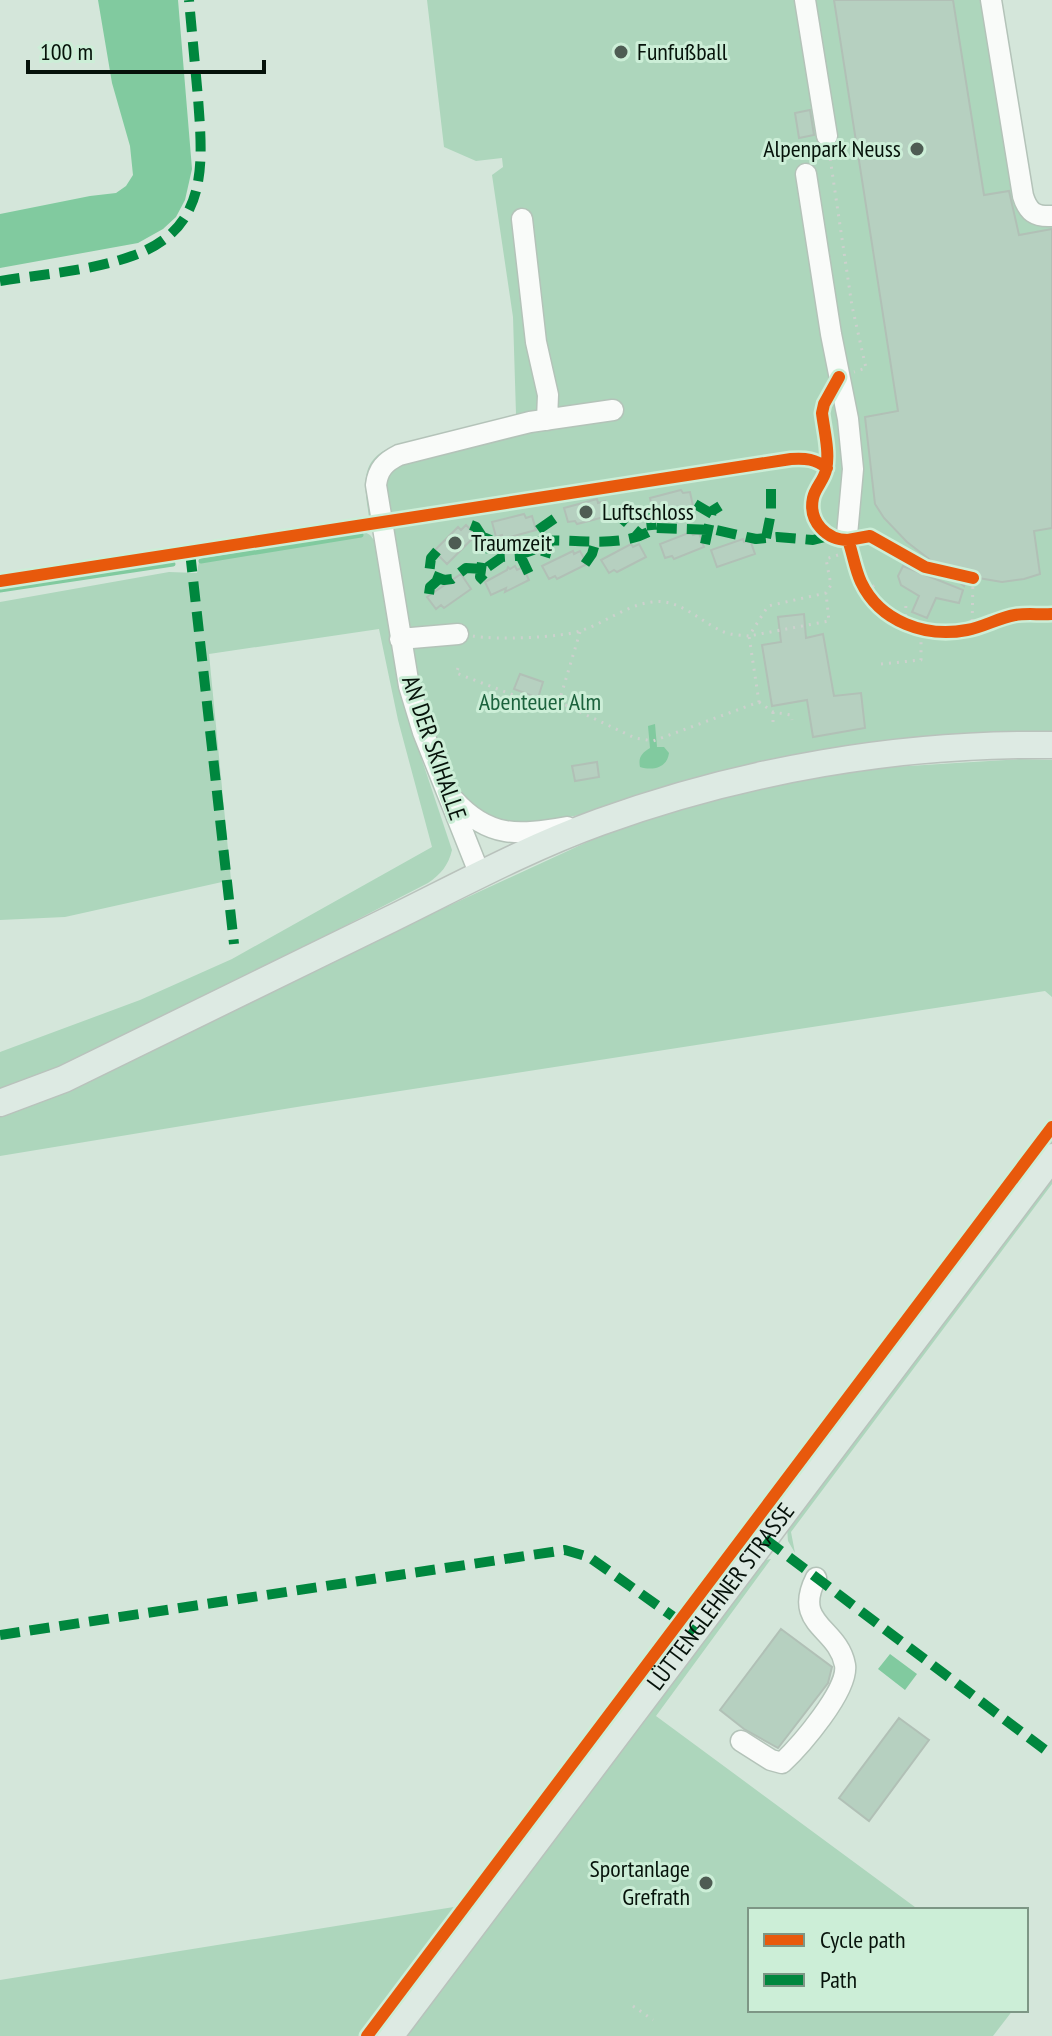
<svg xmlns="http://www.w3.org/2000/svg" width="1052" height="2036" viewBox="0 0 1052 2036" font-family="'PT Sans Narrow',sans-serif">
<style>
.green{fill:#add6bc}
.water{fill:#81ca9f}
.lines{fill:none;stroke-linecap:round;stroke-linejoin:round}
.stream{stroke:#81ca9f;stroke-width:5}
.building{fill:#b6d0c0;stroke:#b1c0b6;stroke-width:2}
.minor-casing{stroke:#b4c3b9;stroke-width:23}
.major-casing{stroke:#b9c2bc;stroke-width:29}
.path{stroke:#ccd1cd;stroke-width:3;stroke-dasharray:2 6;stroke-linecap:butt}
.minor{stroke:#f9fbf9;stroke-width:20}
.major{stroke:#ddeae3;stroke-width:26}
.quiet{stroke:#00873e;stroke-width:10;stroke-dasharray:20 10;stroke-linecap:butt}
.cycleway-casing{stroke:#cceed7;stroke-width:17}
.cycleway{stroke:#e8590c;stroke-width:12}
.poi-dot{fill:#4e5c53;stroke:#cceed7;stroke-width:3}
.labels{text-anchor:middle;stroke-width:6;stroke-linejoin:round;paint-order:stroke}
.poi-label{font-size:24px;fill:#06120a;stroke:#cceed7;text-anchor:start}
.park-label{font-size:24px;fill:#1c623d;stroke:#cceed7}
.street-label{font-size:24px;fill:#06120a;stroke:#cceed7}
</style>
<rect width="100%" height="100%" fill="#d4e6da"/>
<!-- green -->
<path class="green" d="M427,0H999L1031,202L1052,207V732L941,735L893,741L597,812L523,825L489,819L468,801L454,780L437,748L423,709L389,515L369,518C366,492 358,465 385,450L516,414L513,317L492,175L503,167L502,158L476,161L444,147Z
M363,531L370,535L377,544L399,684L411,727L452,850C448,866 441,874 428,883C286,955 148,1034 0,1093V1052L140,1000L232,959L432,847L398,720L379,629L209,654L231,880L65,917L0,920V602L169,572L197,573L199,561L205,554Z
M1020,759L1052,760V997L1045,991L303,1106L0,1156V1113L624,825L674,808L845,770Z
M1052,1130V1143L703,1607L691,1610Z
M1052,1170V1184L791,1532L795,1553L788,1541L787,1528Z
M771,1559L656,1716L919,1910H750V2010H1013L993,2036H401L759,1561Z
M672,1634L674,1645L379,2036H370Z
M460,1906L364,2036H0V1980Z"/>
<!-- water -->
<path class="water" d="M98,0H178L192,169L185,200L176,217L163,229L138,243L0,268V214L90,196L116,193L126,186L133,175L130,146L112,83Z
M655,724L657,747H664L669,753C667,768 653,771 640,767C638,757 642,753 650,748L648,726Z
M890,1654L917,1674L905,1690L878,1669Z"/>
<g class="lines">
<!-- stream -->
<path class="stream" d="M201,561L361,535
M0,590L173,564"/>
</g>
<!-- building -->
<path class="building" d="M834,0H953L984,195L1009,191L1019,235L1052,229V528L1034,531L1040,574L1024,579L1002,582L966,576L964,586L907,542L884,518L875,504L865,417L898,411Z
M810,110L814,135L799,138L795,113Z
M681,490L683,493L690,492L693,506L660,514L659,511L653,512L650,498Z
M597,499L598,503L605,501L608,516L577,524L575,521L568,522L564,508Z
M524,514L526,518L532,516L536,530L503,539L502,535L496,537L492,522Z
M466,525L476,535L447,564L434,551L458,527L461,530Z
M691,532L693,535L699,533L704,547L674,559L672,556L665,558L660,544Z
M743,539L744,542L750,540L755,554L717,567L711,550Z
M631,544L633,547L639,544L646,557L617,572L614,570L609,573L601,560Z
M573,551L574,554L580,551L587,564L557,579L555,576L549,579L542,566Z
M515,566L517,570L523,567L529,580L505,592L506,588L491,595L485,582L507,570L508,567L510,569Z
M903,566L963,590L959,603L936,598L927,618L912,612L919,596L901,585L898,576Z
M461,574L471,589L444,608L441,605L436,609L427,597Z
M804,614L806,638L823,634L834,696L861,693L865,728L813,737L807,700L772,706L762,645L781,642L778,617Z
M520,674L543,682L538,698L514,689Z
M597,762L599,777L575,781L572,766Z
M781,1629L832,1667L828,1683L778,1748L744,1729L720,1710Z
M899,1718L929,1740L869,1821L839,1798Z"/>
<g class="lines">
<!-- minor casing -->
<g class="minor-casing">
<path id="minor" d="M805,0L827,136
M991,0L1023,196C1028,212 1035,217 1052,216
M806,174L831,334L848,419L853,469L847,535
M522,219L536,342L548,395L547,420
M400,639L458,634
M454,800C489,839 519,835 567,827
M480,875L423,732L409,686L376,485C378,469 385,462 399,455L530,422L613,410
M741,1741L771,1760L782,1763C800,1746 849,1690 845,1665C838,1627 792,1625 816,1578"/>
</g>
<!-- major casing -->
<g class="major-casing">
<g id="major">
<path d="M0,1103L64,1079C174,1026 282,972 391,919C460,885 528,848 600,822C744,770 899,743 1052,745"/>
<path id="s1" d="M390,2036L1052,1157"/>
</g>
</g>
<!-- path -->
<path class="path" d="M829,151L852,306L866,368L854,372
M866,591L875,585
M905,624L906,603
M972,629L973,578
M580,632L559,702L635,738L653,741L759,702L749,636L829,621L826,593
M473,636C495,640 564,638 583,630C606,622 627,605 652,602C680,598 700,622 724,632C731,635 741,635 749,636L768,606L826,593L831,585L826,559L844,553
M881,664L921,660V630
M458,668L456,673L542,706L559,702
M759,702L773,712L791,715L792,720
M773,712V724
M633,2006L653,2020"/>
<!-- minor -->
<use href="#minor" class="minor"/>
<!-- major -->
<use href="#major" class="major"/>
<!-- quiet -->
<path class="quiet" d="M0,281C43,274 91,271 132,256C209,229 203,165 198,98C195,65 192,33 189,0
M695,504L712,514
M650,510L652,530
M610,514L620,517L641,535
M471,525L476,527L485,541
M538,530L561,514
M766,538L771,513V489
M705,544L712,511L720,506
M437,551L431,558L429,574L444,580L452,579L466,568L485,569L502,557L516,556L533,550L540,541C576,538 624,550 655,528L716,530L756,539L777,537L813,540L829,536
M190,552L234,944
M520,555L531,578
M545,557L550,540
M585,564L592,554L596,540
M484,581L480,577L485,541L491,527
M429,594L430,587L440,578
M765,1539L1052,1755
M0,1635L565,1550L589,1557L695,1632"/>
<!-- cycleway casing -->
<g class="cycleway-casing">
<path id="cycleway" d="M839,377L824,404L822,413C824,430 830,452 826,470C824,480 815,488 813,498C808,522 827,540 848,540C853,554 855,569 861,582C880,622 926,638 967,630C984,627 998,618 1015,615C1027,613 1040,615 1052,614
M848,540L870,536L925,567L973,578
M0,581L791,459C806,458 815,459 827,468
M367,2036L1052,1127"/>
</g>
<!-- cycleway -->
<use href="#cycleway" class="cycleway"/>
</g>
<!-- markers -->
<g class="poi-dot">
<circle cx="621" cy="52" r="8"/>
<circle cx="917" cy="149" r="8"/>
<circle cx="586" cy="512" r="8"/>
<circle cx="455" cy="543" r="8"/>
<circle cx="706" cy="1883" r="8"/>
</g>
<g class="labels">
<!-- poi labels -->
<g class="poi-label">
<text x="637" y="60">Funfußball</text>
<text x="901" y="157" text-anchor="end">Alpenpark Neuss</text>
<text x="602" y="520">Luftschloss</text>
<text x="471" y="551">Traumzeit</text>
<text x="690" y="1877" text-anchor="end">Sportanlage<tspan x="690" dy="28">Grefrath</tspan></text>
</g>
<!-- park labels -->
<g class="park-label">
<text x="540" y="710">Abenteuer Alm</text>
</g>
<!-- street labels -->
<g class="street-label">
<text transform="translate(434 748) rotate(71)" y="8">AN DER SKIHALLE</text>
<text dy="8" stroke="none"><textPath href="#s1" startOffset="550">LÜTTENGLEHNER STRASSE</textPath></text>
</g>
</g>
<!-- legend -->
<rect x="748" y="1908" width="280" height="104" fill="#cceed7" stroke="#7d9685" stroke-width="2"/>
<rect x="764" y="1934" width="40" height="12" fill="#e8590c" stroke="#7d9685" stroke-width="2"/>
<text x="820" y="1948" font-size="24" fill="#06120a">Cycle path</text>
<rect x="764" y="1974" width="40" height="12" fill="#00873e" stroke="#7d9685" stroke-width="2"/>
<text x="820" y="1988" font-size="24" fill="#06120a">Path</text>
<!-- scale -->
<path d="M28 60v12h236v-12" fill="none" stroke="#06120a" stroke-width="4"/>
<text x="40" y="60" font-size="24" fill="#06120a" stroke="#cceed7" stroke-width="6" paint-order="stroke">100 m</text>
</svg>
